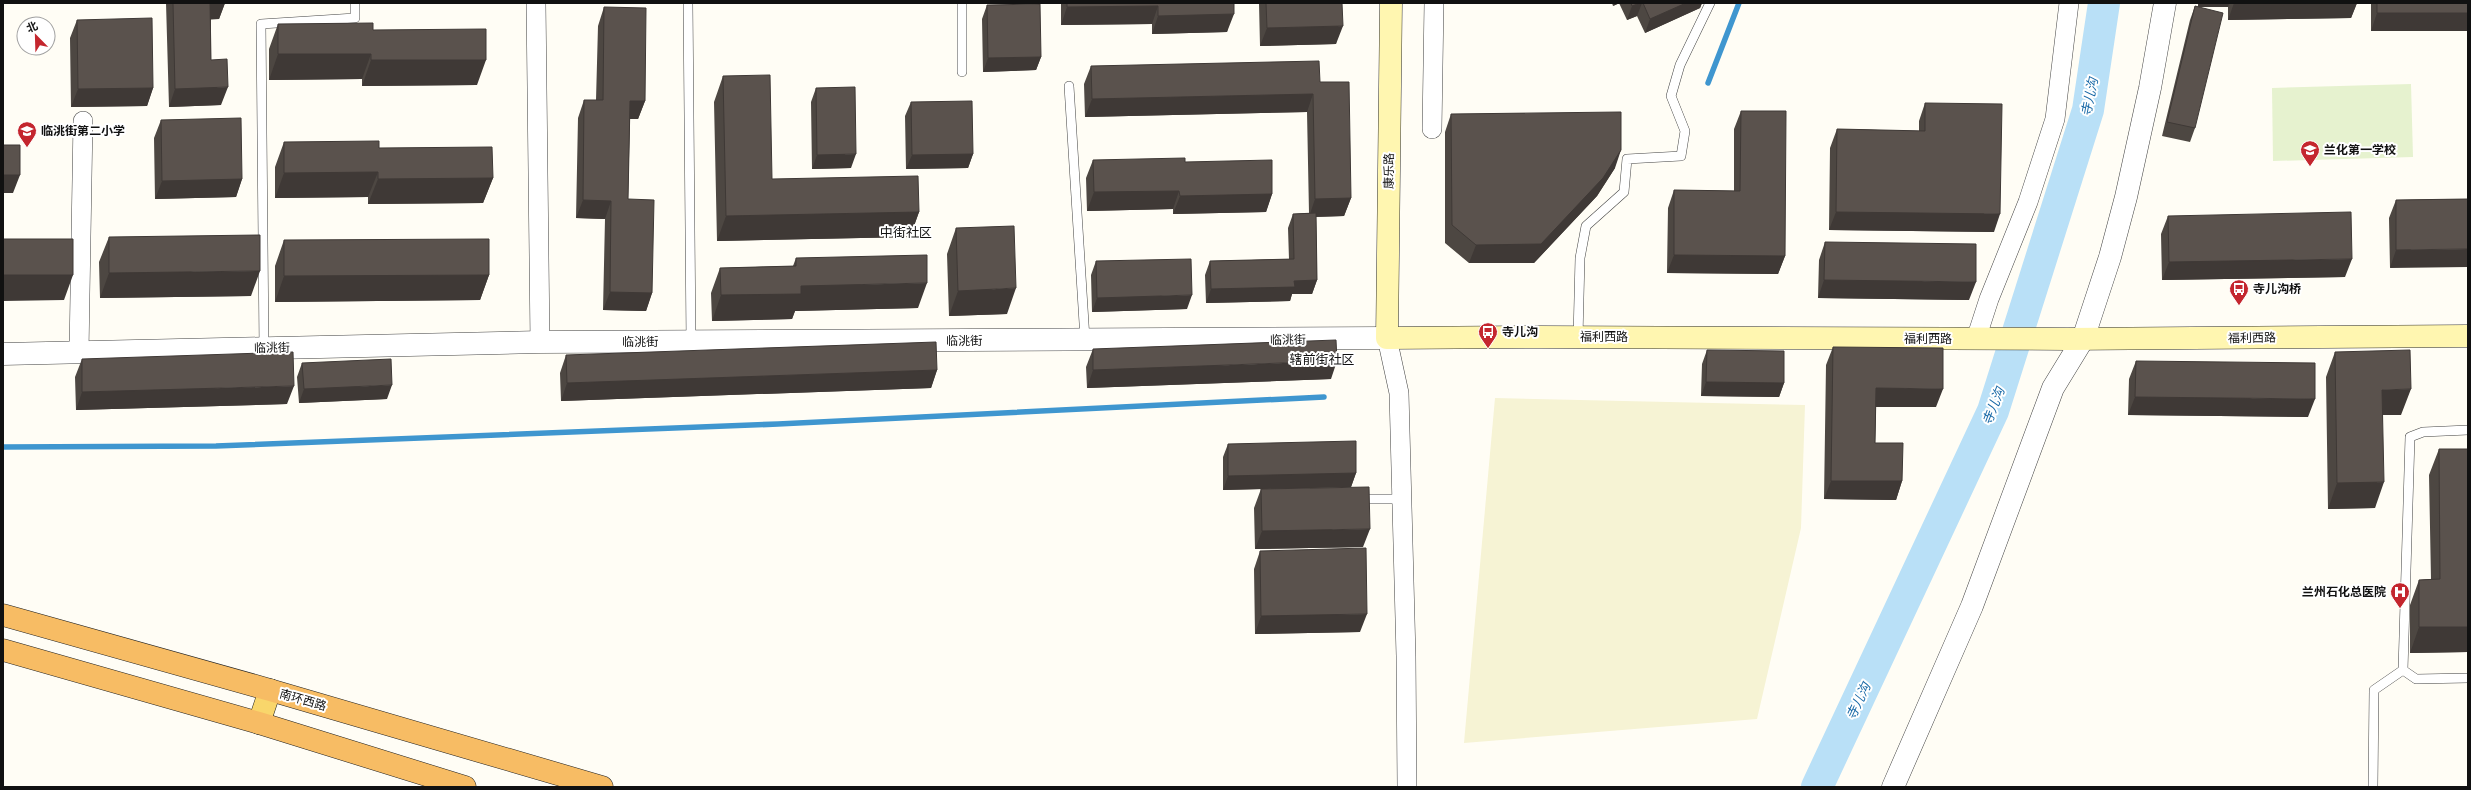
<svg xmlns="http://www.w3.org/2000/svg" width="2471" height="790" viewBox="0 0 2471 790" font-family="Spectral,'Noto Sans SC',serif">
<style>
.farmland{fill:#f6f3d4}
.pitch{fill:#e6f2cf}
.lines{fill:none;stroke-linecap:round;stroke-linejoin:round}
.stream{stroke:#3f96cf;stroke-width:5.5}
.river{stroke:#b9e0f7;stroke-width:32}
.service-casing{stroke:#444;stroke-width:10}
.minor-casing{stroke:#444;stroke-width:20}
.tertiary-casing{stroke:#444;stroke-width:23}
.secondary-casing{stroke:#333;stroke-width:23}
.primary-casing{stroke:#222;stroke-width:23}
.trunk-casing{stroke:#222;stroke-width:23}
.service{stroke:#fff;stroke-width:9}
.minor{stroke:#fff;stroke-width:19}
.tertiary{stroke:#fff;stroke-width:22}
.secondary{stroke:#fff6b0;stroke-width:22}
.primary{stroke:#f9d66b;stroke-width:22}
.trunk{stroke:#f7bc64;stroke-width:22}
.wall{fill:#4d4742}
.shaded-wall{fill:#3f3936}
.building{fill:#5a524d;stroke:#3f3936}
.labels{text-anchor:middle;stroke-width:4;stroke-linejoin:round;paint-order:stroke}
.poi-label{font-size:12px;font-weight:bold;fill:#111;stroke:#fff;text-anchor:start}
.street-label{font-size:12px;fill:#111;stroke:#fff}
.water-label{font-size:13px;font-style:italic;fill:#1768a6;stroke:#fff}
.neighbourhood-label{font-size:13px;fill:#111;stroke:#fff}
</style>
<rect width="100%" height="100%" fill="#fffdf5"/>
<!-- farmland -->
<path class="farmland" d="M1495,398L1805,405L1801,528L1757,719L1464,743Z"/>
<!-- pitch -->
<path class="pitch" d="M2411,84L2413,157L2273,161L2272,88Z"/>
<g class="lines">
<!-- stream -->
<path class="stream" d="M1708,83L1739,3
M3,447L216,446L778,424L1324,397"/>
<!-- river -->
<path class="river" d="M1817,787L1993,411L2088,110L2104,3"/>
<!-- service casing -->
<g class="service-casing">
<path id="service" d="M688,3L691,342
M962,3V72
M1069,86L1085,339
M1578,337L1580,258L1586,226L1624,192L1627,159L1681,156L1685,131L1671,96L1680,65L1710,3
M264,349L261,24L355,18V3
M1357,499H1402
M2403,670L2416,679L2468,678
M2373,787L2374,690L2403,670L2410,437L2423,432L2468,430"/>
</g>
<!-- minor casing -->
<g class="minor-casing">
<path id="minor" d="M536,3L540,342
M1432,129L1434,3
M1387,338L1399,393L1406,656L1407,787
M1976,339L1989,299L2028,202L2055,119L2069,3
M79,352L83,121"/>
</g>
<!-- tertiary casing -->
<g class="tertiary-casing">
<path id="tertiary" d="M3,354L540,342L1387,338
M1893,787L1972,606L2053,388L2083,339L2110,257L2126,197L2150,88L2165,3"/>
</g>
<!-- secondary casing -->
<g class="secondary-casing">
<path id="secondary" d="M1391,3L1387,338L1541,337L2067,339L2468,336"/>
</g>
<!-- primary casing -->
<g class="primary-casing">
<path id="primary" d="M259,723L270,690"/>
</g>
<!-- trunk casing -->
<g class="trunk-casing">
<path id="trunk" d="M3,615L270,690L602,787
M3,650L259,723L465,787"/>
</g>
<!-- service -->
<use href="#service" class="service"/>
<!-- minor -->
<use href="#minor" class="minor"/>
<!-- tertiary -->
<use href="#tertiary" class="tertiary"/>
<!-- secondary -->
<use href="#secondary" class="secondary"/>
<!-- primary -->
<use href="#primary" class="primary"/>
<!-- trunk -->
<use href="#trunk" class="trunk"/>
</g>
<!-- wall -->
<path class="wall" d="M166,3H225L219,19H211V60L221,105L169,107Z
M1061,3H1234L1227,32L1152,34V24L1061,25Z
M1259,3H1342L1336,44L1260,46Z
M1612,3H1702L1700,8L1645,33L1637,16L1627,20L1619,3L1613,6Z
M2198,3H2357L2351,18L2228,20V7H2200L2195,128L2190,142L2162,136L2190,20L2195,6L2198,7Z
M2371,3H2468V31H2371Z
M987,5L1041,57L1036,70L983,72L982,19Z
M604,7L645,101L638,119H630L628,199L652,293L646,311L603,310L605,219L576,218L578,118L584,100H596L598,26Z
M77,20L153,88L147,106L71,107L70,38Z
M278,24L373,30L477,85L362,86V79L269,80V49Z
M1091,66L1320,82L1351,198L1344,216L1316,217L1317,280L1312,294H1292L1290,301L1206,303L1205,275L1210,261L1289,259L1288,228L1293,214L1309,213L1307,112L1085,117L1084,84Z
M723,76L772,179L919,212L910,237L717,241L714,102Z
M816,88L851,168L812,169L811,102Z
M911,102L973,154L968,168L906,169L905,116Z
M1925,103L1994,232L1829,230L1830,148L1837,129L1919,131V121Z
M1741,111L1785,256L1778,274L1667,273L1668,208L1674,190L1734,191V129Z
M1451,114L1615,168L1597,196L1534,263H1469L1445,243V132Z
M161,120L242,179L236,197L155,199L154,138Z
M284,142L379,148L493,178L483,203L368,204V197L275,198V167Z
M1093,160L1185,162L1272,194L1266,212L1173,214V209L1087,211L1086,178Z
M2468,199L2390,268L2389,218L2396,200Z
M2168,216L2345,277L2162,280L2161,234Z
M956,228L1007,314L949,316L947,254Z
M109,237L251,296L100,298L99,262Z
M284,240L489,275L480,300L275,302V266Z
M1825,242L1969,300L1818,298L1819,260Z
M796,258L918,308L795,311L792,319L712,321L711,293L720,268L793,266Z
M1096,261L1187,309L1092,312L1091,275Z
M1833,347L1936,407H1876L1875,443L1902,481L1896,500L1824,499L1826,365Z
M1093,349L1331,379L1087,388L1086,367Z
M1707,350L1784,383L1779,397L1701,396L1702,364Z
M2335,352L2401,415H2383L2375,508L2328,509L2326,377Z
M566,355L937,370L931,388L561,401L560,373Z
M82,359L287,404L76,410L75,377Z
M2136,361L2308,417L2128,415L2129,379Z
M302,363L387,399L299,403L297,377Z
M1228,444L1356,473L1351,487L1223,490V457Z
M2439,449H2468V652L2410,653V605L2419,580L2431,579L2429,475Z
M1261,489L1363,547L1255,549L1254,508Z
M1260,551L1360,632L1255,634L1254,569Z"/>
<!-- shaded-wall -->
<path class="shaded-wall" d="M210,3H225L219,19L204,20Z
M1615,3H1620L1613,6Z
M1640,3H1642L1637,16L1627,20L1632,6Z
M1686,3H1702L1700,8L1645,33L1650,19Z
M2199,3H2229L2228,7H2198Z
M2234,3H2357L2351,18L2228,20Z
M1158,6L1152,24L1061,25L1067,7Z
M2377,13H2468V31H2371Z
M1234,14L1227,32L1152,34L1158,16Z
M1343,26L1336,44L1260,46L1267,28Z
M278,54H371L362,79L269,80Z
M1041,57L1036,70L983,72L988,58Z
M371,60H486L477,85L362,86Z
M228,87L221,105L169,107L175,89Z
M153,88L147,106L71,107L78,89Z
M1313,94L1307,112L1085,117L1092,99Z
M630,101H645L638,119H623Z
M1621,150L1615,168L1597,196L1534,263H1469L1476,245Z
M856,154L851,168L812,169L817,155Z
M973,154L968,168L906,169L912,155Z
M378,172L368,197L275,198L284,173Z
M3,175H20L13,193H3Z
M493,178L483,203L368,204L378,179Z
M242,179L236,197L155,199L162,181Z
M1179,191L1173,209L1087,211L1094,192Z
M1272,194L1266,212L1173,214L1180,196Z
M1351,198L1344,216L1309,217L1315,199Z
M583,200L611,201L605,219L576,218Z
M919,212L910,237L717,241L726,216Z
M1836,212L2000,214L1994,232L1829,230Z
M2468,249V267L2390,268L2396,250Z
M1674,255L1785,256L1778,274L1667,273Z
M2352,259L2345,277L2162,280L2169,262Z
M260,271L251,296L100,298L109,273Z
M3,275H73L64,300L3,301Z
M489,275L480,300L275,302L284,276Z
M1317,280L1312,294H1292L1290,301L1206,303L1211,289L1294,281Z
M1824,280L1976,282L1969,300L1818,298Z
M927,283L918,308L795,311L792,319L712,321L721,295L801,286Z
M1016,288L1007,314L949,316L958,291Z
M610,292L652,293L646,311L603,310Z
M1192,295L1187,309L1092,312L1097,298Z
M1337,361L1331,379L1087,388L1093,370Z
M937,370L931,388L561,401L567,383Z
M1706,382L1784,383L1779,397L1701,396Z
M392,385L387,399L299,403L304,389Z
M294,386L287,404L76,410L82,392Z
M1876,388L1943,389L1936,407H1870Z
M2411,389L2401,415H2373L2382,390Z
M2135,397L2315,399L2308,417L2128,415Z
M1356,473L1351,487L1223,490L1228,476Z
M1831,481H1902L1896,500L1824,499Z
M2384,482L2375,508L2328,509L2337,483Z
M1370,529L1363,547L1255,549L1262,531Z
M1367,614L1360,632L1255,634L1261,616Z
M2419,627H2468V652L2410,653Z"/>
<!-- building -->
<path class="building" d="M173,3H210L211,60L227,59L228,87L175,89Z
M1067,3H1234V14L1158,16V6L1067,7Z
M1266,3H1342L1343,26L1267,28Z
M1631,3H1640L1632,6Z
M1643,3H1686L1650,19Z
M2377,3H2468V13H2377Z
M1040,4L1041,57L988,58L987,5Z
M2195,6L2223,13L2195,128L2167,122Z
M604,7L646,8L645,101H630L628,199L654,200L652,293L610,292L611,201L583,200L584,100H603Z
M152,18L153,88L78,89L77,20Z
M373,23V30L486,29V60H371V54H278V24Z
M1319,61L1320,82H1349L1351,198L1315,199L1313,94L1092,99L1091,66Z
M770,75L772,179L918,176L919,212L726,216L723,76Z
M855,87L856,154L817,155L816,88Z
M972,101L973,154L912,155L911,102Z
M1925,103L2002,104L2000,214L1836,212L1837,129L1925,131Z
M1741,111H1786L1785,256L1674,255V190L1740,191Z
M1621,112V150L1603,178L1541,244L1476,245L1452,225L1451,114Z
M241,118L242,179L162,181L161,120Z
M379,141V148L492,147L493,178L378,179V172L284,173V142Z
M3,145H20V175H3Z
M1185,158V162L1272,160V194L1180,196L1179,191L1094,192L1093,160Z
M2468,199V249L2396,250V200Z
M2351,212L2352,259L2169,262L2168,216Z
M1316,213L1317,280L1294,281L1295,287L1211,289L1210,261L1294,259L1293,214Z
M1014,226L1016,288L958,291L956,228Z
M260,235V271L109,273V237Z
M3,239H73V275H3Z
M489,239V275L284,276V240Z
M1825,242L1976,244V282L1824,280Z
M927,255V283L801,286V294L721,295L720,268L796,266V258Z
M1191,259L1192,295L1097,298L1096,261Z
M1336,340L1337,361L1093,370V349Z
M936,342L937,370L567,383L566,355Z
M1833,347L1943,348V389L1876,388L1875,443H1903L1902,481H1831Z
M1707,350L1784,351V383L1706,382Z
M2410,350L2411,389L2382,390L2384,482L2337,483L2335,352Z
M293,352L294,386L82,392V359Z
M391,359L392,385L304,389L302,363Z
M2136,361L2315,363V399L2135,397Z
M1356,441V473L1228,476V444Z
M2439,449H2468V627H2419V580L2440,579Z
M1369,487L1370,529L1262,531L1261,489Z
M1366,548L1367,614L1261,616L1260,551Z"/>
<!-- icons -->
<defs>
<g id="school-pin" transform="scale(1)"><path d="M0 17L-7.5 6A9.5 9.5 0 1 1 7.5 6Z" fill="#c4262e" stroke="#fff"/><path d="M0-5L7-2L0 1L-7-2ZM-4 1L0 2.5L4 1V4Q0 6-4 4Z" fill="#fff"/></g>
<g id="bus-pin" transform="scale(1)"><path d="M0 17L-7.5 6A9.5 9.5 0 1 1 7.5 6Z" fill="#c4262e" stroke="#fff"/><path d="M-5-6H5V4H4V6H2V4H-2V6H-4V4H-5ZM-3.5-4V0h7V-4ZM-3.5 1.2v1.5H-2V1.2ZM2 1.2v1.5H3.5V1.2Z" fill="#fff"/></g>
<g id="hospital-pin" transform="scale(1)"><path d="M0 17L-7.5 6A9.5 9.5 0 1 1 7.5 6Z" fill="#c4262e" stroke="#fff"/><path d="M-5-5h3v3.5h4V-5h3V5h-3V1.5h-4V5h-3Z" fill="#fff"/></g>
</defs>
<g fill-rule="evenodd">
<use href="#school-pin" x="27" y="131"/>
<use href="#school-pin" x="2310" y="150"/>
<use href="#bus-pin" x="2239" y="289"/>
<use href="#bus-pin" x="1488" y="332"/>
<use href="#hospital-pin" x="2400" y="592"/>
</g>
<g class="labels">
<!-- poi labels -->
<g class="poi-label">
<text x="41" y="135">临洮街第二小学</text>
<text x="2324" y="154">兰化第一学校</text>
<text x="2253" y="293">寺儿沟桥</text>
<text x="1502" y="336">寺儿沟</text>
<text x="2386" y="596" text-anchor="end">兰州石化总医院</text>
</g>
<!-- street labels -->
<g class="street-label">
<text transform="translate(1389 171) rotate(-89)" y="4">康乐路</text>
<text x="1604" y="341">福利西路</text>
<text transform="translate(2252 338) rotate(-1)" y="4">福利西路</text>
<text x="1928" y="343">福利西路</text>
<text transform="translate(1288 340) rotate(-1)" y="4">临洮街</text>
<text x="964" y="345">临洮街</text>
<text x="640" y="346">临洮街</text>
<text transform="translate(272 348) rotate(-1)" y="4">临洮街</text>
<text transform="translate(303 700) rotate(16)" y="4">南环西路</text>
</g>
<!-- water labels -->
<g class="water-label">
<text transform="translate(2089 97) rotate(-79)" y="5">寺儿沟</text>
<text transform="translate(1993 406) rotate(-69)" y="5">寺儿沟</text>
<text transform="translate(1858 701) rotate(-65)" y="5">寺儿沟</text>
</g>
<!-- neighbourhood labels -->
<g class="neighbourhood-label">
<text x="906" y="237">中街社区</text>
<text x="1322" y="364">辖前街社区</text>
</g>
</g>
<!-- border -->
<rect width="2471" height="790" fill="none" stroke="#111111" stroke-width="8"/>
<!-- north arrow -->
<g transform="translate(36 36) rotate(337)"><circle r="19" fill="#ffffff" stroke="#a0a0a0"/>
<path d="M0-3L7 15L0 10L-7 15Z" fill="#c4262e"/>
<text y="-6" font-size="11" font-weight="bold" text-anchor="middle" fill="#111111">北</text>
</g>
</svg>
